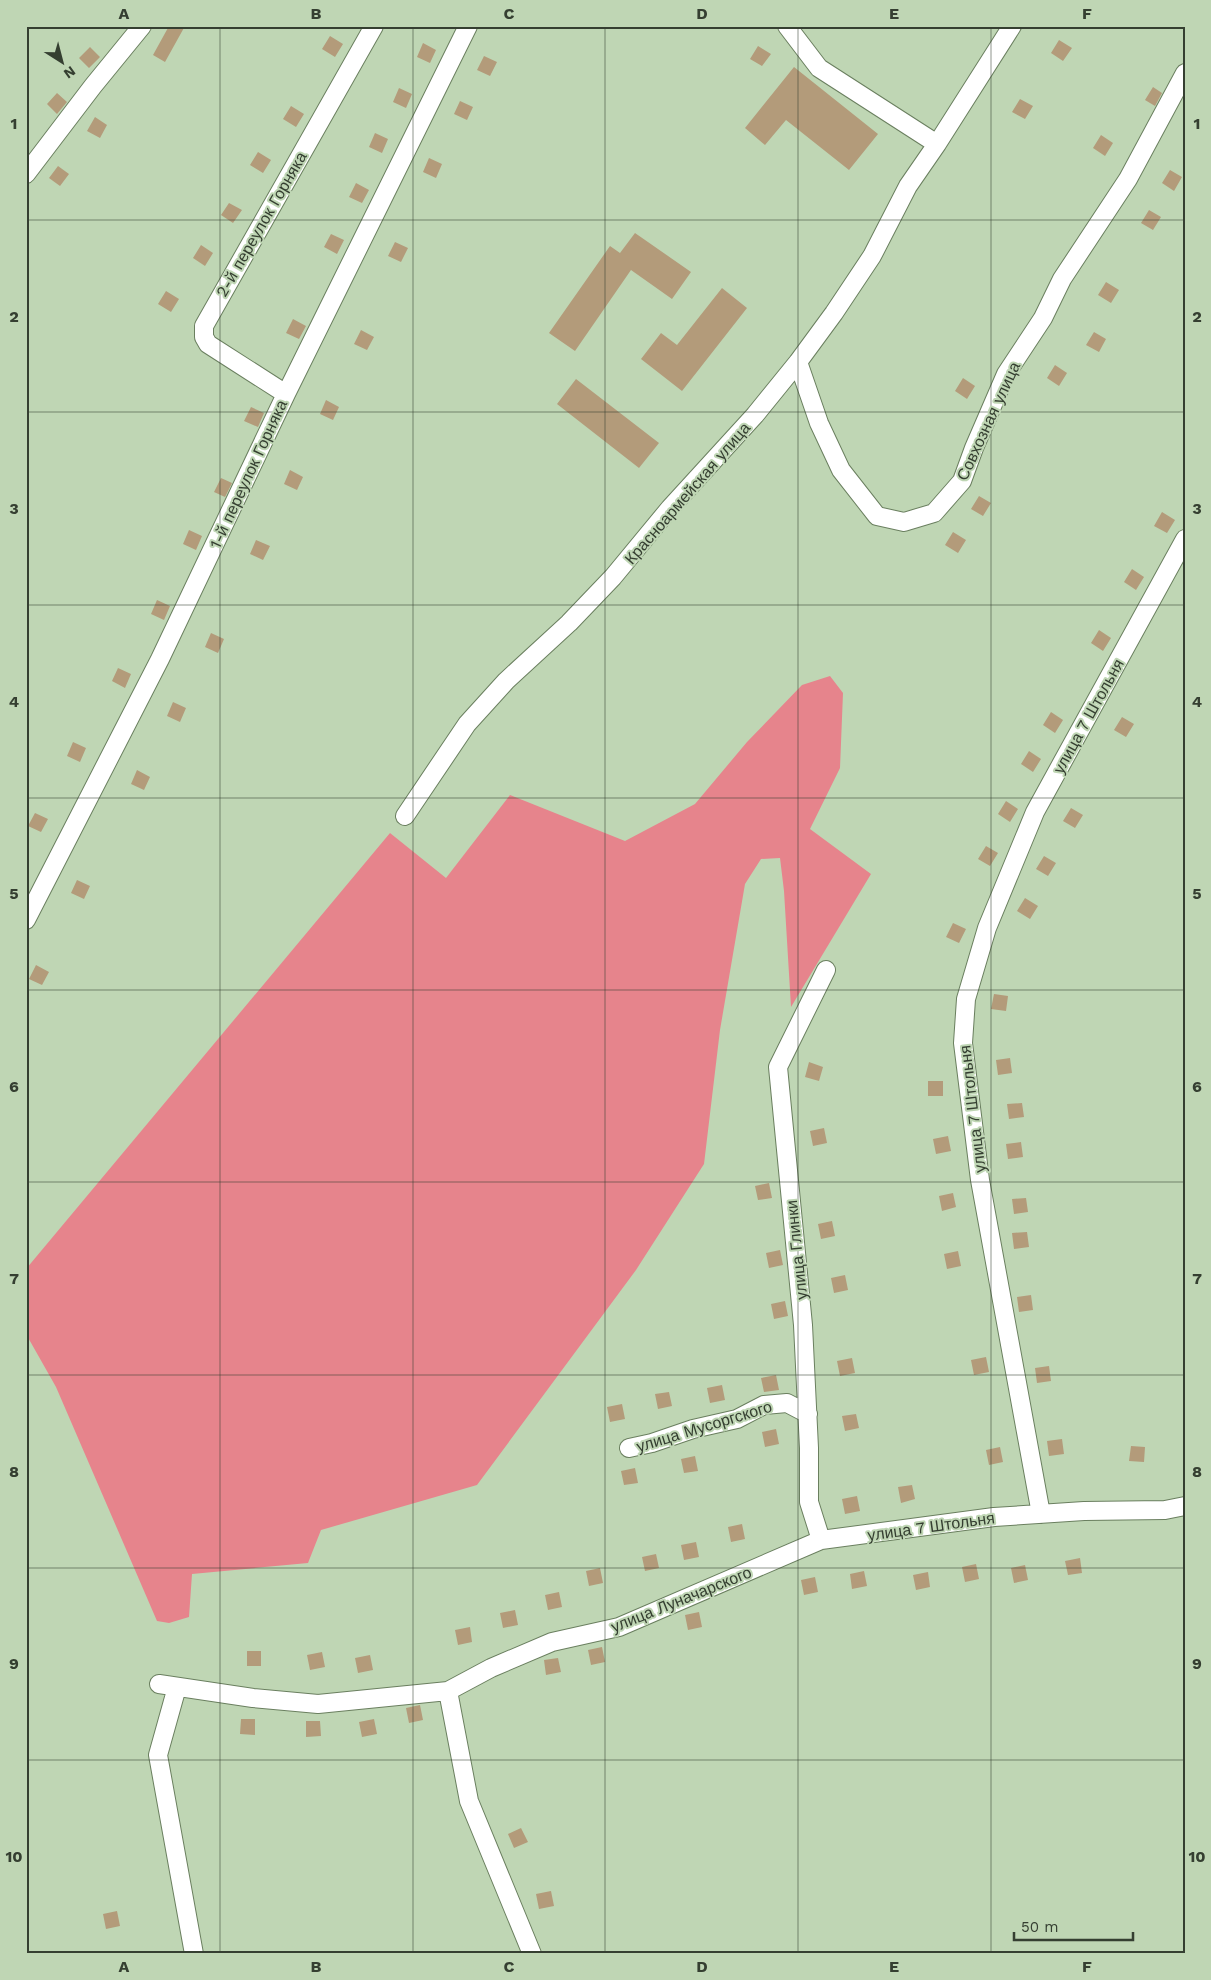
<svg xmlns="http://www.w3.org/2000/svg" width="1211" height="1980" viewBox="0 0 1211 1980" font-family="'Work Sans',sans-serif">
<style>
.green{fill:#e6848c}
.building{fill:#b39b7a}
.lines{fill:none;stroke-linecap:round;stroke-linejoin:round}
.minor-casing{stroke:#6a7f5f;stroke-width:20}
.minor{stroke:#fff;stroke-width:18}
.grid{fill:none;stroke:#353f31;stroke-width:1;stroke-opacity:0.55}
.labels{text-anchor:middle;stroke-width:4;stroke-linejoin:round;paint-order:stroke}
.street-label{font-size:16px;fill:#353f31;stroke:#bfd6b4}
.neatline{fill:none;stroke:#353f31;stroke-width:2}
.grid-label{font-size:16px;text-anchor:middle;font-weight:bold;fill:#353f31}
</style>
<rect width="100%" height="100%" fill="#bfd6b4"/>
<!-- green -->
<path class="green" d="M830,676L843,693L840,768L810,829L871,874L791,1007L784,891L780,858L761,859L745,884L720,1030L704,1164L636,1270L477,1485L321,1530L308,1563L192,1574L189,1617L169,1623L157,1621L56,1387L26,1334V1269L390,833L446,878L510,795L625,841L695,804L747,742L802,685Z"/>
<!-- building -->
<path class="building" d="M169,26H185L165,62L153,55Z
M330,36L343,44L335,57L322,49Z
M1059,40L1072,48L1063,61L1051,53Z
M423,43L436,50L430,63L417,57Z
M758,46L771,54L762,66L750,59Z
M90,47L100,57L89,68L79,58Z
M484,56L497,62L490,76L477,70Z
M794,67L878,134L849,170L786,120L765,145L745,128Z
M1153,87L1162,93L1155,106L1145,100Z
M399,88L412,94L406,108L393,102Z
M57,93L67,102L57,114L47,104Z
M1020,99L1033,106L1025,119L1012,112Z
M460,101L473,107L467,120L454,114Z
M291,106L304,114L296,127L283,119Z
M95,117L107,125L100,138L87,131Z
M375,133L388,139L382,153L369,147Z
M1101,135L1113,143L1105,156L1093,148Z
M258,152L271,160L263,173L250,165Z
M429,158L442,164L436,178L423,172Z
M58,166L69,174L60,186L49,178Z
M1170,170L1182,177L1174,191L1162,183Z
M356,183L369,190L362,203L349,197Z
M229,203L242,210L233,223L221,215Z
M1149,210L1161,217L1153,230L1141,223Z
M635,233L691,272L672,299L631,270L575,351L549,333L610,246L620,253Z
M331,234L344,240L337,254L324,247Z
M395,242L408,248L401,262L388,256Z
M201,245L213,253L205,266L193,258Z
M1106,282L1119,290L1111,303L1098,295Z
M722,288L747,308L682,391L641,359L661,333L677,345Z
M166,291L179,299L171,312L158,304Z
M293,319L306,326L299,339L286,333Z
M361,330L374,337L367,350L354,344Z
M1094,332L1106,339L1099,352L1086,345Z
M1055,365L1067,373L1059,386L1047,378Z
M963,378L975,386L967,399L955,391Z
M576,379L659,443L639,468L557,404Z
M326,400L339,407L333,420L320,414Z
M251,407L264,413L258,427L244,421Z
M290,470L303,477L297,490L284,484Z
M221,478L232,483L225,497L214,492Z
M979,496L991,503L983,516L971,509Z
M1162,512L1175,520L1167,533L1154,526Z
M189,530L202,536L196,550L183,544Z
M953,532L966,540L958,553L945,545Z
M256,540L270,546L263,560L250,554Z
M1132,569L1144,577L1136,590L1124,582Z
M157,600L170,606L164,620L151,614Z
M1099,630L1111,638L1103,651L1091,643Z
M211,633L224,639L218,653L205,647Z
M118,668L131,674L125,688L112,681Z
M173,702L186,708L180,722L167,716Z
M1051,712L1063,720L1055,733L1043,725Z
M1122,717L1134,724L1126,737L1114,730Z
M73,742L86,748L80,762L67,756Z
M1029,751L1041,759L1033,772L1021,764Z
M137,770L150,777L144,790L131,784Z
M1006,801L1018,809L1010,822L998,814Z
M1071,808L1083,815L1075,828L1063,821Z
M35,813L48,819L41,832L28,826Z
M986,846L998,853L990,866L978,859Z
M1044,856L1056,863L1048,876L1036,869Z
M77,880L90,886L84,899L71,893Z
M1025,898L1038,906L1030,919L1017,911Z
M953,923L966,929L959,943L946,937Z
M36,965L49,972L42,985L29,979Z
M994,994L1008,996L1006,1011L991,1009Z
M1010,1058L1012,1073L998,1075L996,1060Z
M809,1062L823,1067L819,1081L805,1077Z
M928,1081H943V1096H928Z
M1022,1103L1024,1117L1009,1119L1007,1104Z
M824,1128L827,1143L813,1146L810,1131Z
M948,1136L951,1151L936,1154L933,1139Z
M1021,1142L1023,1157L1008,1159L1006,1144Z
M769,1183L772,1198L758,1200L755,1186Z
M953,1193L956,1207L942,1211L939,1196Z
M1026,1198L1028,1212L1014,1214L1012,1199Z
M832,1221L835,1236L821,1239L818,1224Z
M1027,1232L1029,1247L1014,1249L1012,1233Z
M780,1250L783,1265L769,1268L766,1253Z
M958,1251L961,1266L947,1269L944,1254Z
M845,1275L848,1290L834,1293L831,1278Z
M1031,1295L1033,1310L1019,1312L1017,1297Z
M785,1301L788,1316L774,1319L771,1304Z
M986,1357L989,1372L974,1375L971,1360Z
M852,1358L855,1373L840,1376L837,1361Z
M1049,1366L1051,1381L1037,1383L1035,1368Z
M776,1375L779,1390L764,1392L761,1378Z
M722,1385L725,1400L710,1403L707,1388Z
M669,1392L672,1406L658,1409L655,1394Z
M622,1404L625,1419L610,1422L607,1407Z
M856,1414L859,1428L845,1431L842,1416Z
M776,1429L779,1444L765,1447L762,1432Z
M1062,1439L1064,1454L1049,1456L1047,1441Z
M1131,1446L1145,1447L1144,1462L1129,1461Z
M1000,1447L1003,1462L989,1465L986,1450Z
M695,1456L698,1471L684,1473L681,1459Z
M635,1468L638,1483L624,1485L621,1471Z
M912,1485L915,1499L901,1503L898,1487Z
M857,1496L860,1511L845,1514L842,1499Z
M742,1524L745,1539L731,1542L728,1527Z
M696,1542L699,1557L684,1560L681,1545Z
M656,1554L659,1568L645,1571L642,1557Z
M1080,1558L1082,1573L1068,1575L1065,1561Z
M976,1564L979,1579L965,1582L962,1567Z
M1025,1565L1028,1580L1014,1583L1011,1568Z
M600,1568L603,1583L589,1586L586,1571Z
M864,1571L867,1586L852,1589L850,1574Z
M928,1572L930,1587L916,1590L913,1575Z
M815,1577L818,1592L804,1595L801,1580Z
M559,1592L562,1607L548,1610L545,1595Z
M515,1610L518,1625L503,1628L500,1613Z
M699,1612L702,1627L688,1630L685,1615Z
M470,1627L472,1642L458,1645L455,1630Z
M602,1647L605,1662L591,1665L588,1650Z
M247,1651H261V1666H247Z
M322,1652L325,1667L310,1670L307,1655Z
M370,1655L373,1670L358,1673L355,1658Z
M558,1658L561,1672L546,1675L544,1660Z
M420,1705L423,1720L409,1723L406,1708Z
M241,1719H255V1735L240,1734Z
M374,1719L377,1734L362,1737L359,1722Z
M306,1721H320L321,1736L306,1737Z
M521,1828L528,1842L514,1848L508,1834Z
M551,1891L554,1906L539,1909L536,1894Z
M117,1911L120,1926L106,1929L103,1914Z"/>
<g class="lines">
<!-- minor casing -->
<g class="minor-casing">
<path id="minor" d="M787,26L819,68L937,144
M26,174L93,86L142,26
M798,362L819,423L841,470L877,516L904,522L934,513L962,481L974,448L1006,374L1043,318L1062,279L1128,179L1185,73
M286,394L208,344L204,337V326L374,26
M405,816L467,724L506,681L569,623L613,577L670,508L755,415L798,362L834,313L872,256L908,186L937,144L1012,26
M26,920L160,659L286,394L468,26
M629,1448L652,1443L693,1429L737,1419L764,1405L787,1403L808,1414
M1041,1514L980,1180L963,1043L966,999L987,928L1035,812L1185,539
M821,1540L809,1502V1448L803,1325L778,1067L826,970
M159,1684L253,1698L318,1704L448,1691L491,1668L552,1642L619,1627L821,1540L994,1517L1084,1511L1165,1510L1185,1506
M177,1687L158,1755L194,1954
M448,1691L469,1801L532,1954"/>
</g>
<!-- minor -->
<use href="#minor" class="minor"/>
</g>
<!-- grid -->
<path class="grid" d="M220,26V1954M413,26V1954M605,26V1954M798,26V1954M991,26V1954M26,220H1185M26,412H1185M26,605H1185M26,798H1185M26,990H1185M26,1182H1185M26,1375H1185M26,1568H1185M26,1760H1185"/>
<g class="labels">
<!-- street labels -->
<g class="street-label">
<text transform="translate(261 224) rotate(-60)" y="6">2-й переулок Горняка</text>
<text transform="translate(988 421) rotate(-65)" y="6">Совхозная улица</text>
<text transform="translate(248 474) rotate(-65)" y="6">1-й переулок Горняка</text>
<text transform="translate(687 493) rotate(-49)" y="6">Красноармейская улица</text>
<text transform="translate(1088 716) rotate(-61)" y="6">улица 7 Штольня</text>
<text transform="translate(972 1109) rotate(-97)" y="6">улица 7 Штольня</text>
<text transform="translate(796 1250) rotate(-96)" y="6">улица Глинки</text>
<text transform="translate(704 1426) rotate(-17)" y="6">улица Мусоргского</text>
<text transform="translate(931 1526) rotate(-8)" y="6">улица 7 Штольня</text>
<text transform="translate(681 1599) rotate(-22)" y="6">улица Луначарского</text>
</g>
</g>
<!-- border -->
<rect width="1211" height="1980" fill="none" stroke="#bfd6b4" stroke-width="55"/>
<!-- north arrow -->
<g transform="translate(62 62) rotate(144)" stroke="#bfd6b4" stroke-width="4" paint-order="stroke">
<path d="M0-4L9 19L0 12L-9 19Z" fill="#353f31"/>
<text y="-8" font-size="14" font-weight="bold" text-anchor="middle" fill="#353f31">N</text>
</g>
<!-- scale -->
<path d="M1014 1932v8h119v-8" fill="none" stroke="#353f31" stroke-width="2.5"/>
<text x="1021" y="1932" font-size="15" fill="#353f31" stroke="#bfd6b4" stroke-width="4" paint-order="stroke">50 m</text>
<rect x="28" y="28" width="1156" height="1924" class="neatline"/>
<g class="grid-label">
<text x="124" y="19">A</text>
<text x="316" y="19">B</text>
<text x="509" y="19">C</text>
<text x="702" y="19">D</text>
<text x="894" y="19">E</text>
<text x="1087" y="19">F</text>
<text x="14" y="129">1</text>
<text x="1197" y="129">1</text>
<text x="14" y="322">2</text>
<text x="1197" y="322">2</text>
<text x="14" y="514">3</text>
<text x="1197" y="514">3</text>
<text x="14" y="707">4</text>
<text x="1197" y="707">4</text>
<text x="14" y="899">5</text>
<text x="1197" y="899">5</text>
<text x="14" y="1092">6</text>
<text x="1197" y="1092">6</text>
<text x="14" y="1284">7</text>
<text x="1197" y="1284">7</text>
<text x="14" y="1477">8</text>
<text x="1197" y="1477">8</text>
<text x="14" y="1669">9</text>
<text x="1197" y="1669">9</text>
<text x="14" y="1862">10</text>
<text x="1197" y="1862">10</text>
<text x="124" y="1972">A</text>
<text x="316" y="1972">B</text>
<text x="509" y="1972">C</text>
<text x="702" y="1972">D</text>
<text x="894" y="1972">E</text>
<text x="1087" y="1972">F</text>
</g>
</svg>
